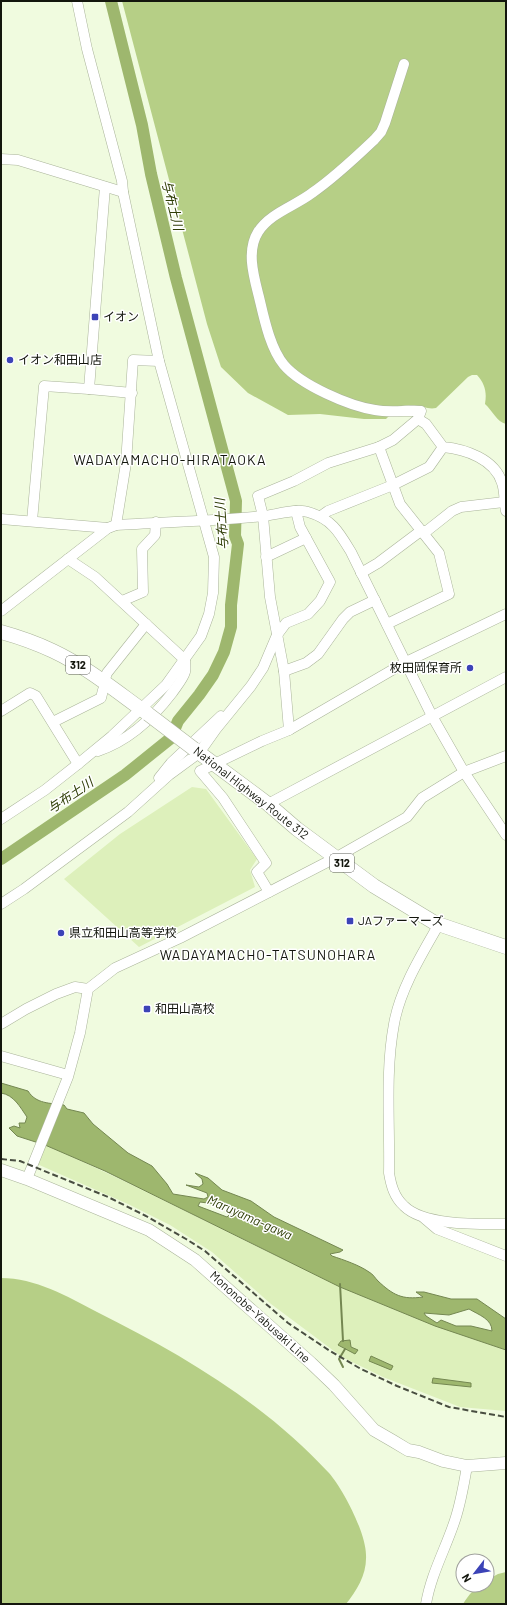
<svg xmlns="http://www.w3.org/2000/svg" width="507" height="1605" font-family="Barlow,'Noto Sans JP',sans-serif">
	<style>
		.green { fill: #ddf0bb }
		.forest { fill: #b6cf86 }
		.water { fill: #9eb76e; stroke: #748751; fill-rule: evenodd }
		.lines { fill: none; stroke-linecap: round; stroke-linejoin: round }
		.stream { stroke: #748751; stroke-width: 2 }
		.river { stroke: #9eb76e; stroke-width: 12 }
		.minor-casing { stroke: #aab49a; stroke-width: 11 }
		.major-casing { stroke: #aab49a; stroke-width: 13 }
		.highway-casing { stroke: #aab49a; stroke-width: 15 }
		.minor { stroke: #fff; stroke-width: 10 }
		.major { stroke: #fff; stroke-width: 12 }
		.highway { stroke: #fff; stroke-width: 14 }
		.rail { stroke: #494e41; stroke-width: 2; stroke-dasharray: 6 3; stroke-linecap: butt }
		.highway-bridge-casing { stroke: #aab49a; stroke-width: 15; stroke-linecap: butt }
		.highway-bridge { stroke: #fff; stroke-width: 14 }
		.poi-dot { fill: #3c43b7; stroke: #fff; stroke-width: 1.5 }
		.labels { text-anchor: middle; stroke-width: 3; stroke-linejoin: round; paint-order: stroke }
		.shield { fill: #fff; stroke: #5a5c56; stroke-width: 1 }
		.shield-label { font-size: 11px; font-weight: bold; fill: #13160d }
		.poi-label { font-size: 12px; fill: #13160d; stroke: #fff; text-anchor: start }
		.street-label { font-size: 12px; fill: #13160d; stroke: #fff }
		.water-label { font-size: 13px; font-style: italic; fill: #2f3e06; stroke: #fff }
		.quarter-label { font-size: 14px; letter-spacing: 1px; fill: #13160d; stroke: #fff }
	</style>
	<rect width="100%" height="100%" fill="#f0fbdf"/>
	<g class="green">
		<polygon points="192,787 206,789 257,859 250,870 255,887 139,947 64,879 120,834"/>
		<path d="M45,1145C145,1188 241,1241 340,1286C394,1311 450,1331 506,1350V1411L460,1407L383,1377L342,1357L271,1304L212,1252L170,1225L128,1204L37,1164Z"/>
	</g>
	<g class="forest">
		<path d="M122,1H506V424C497,422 492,410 485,404C487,392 485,384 477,375H472L468,377L436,408C431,409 428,408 423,407C402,403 401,404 386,419H364L320,414L288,415L248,393L221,367L207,324Z"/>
		<path d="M1,1278C35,1278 67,1296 97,1312C181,1354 265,1403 329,1473C343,1489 366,1533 366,1555C367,1574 357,1590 346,1604H1Z"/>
		<path d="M506,1572V1604H463C469,1595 475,1585 487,1585V1580L498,1574Z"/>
	</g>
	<g class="water">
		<path d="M1,1083L28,1091C36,1104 50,1103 64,1105L67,1109L84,1113L93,1124L128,1153L152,1166L167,1184L173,1194L204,1199L208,1197L207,1193L186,1185L199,1187L203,1184L202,1179L195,1173L208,1178L222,1190L251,1201L274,1217L343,1250L340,1252L330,1254L332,1256C344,1260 359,1265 369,1272C373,1274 375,1278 378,1281C393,1295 402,1300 423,1297L416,1292H424L451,1299H477L506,1319V1350L435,1326L340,1287L105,1171L45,1145L17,1136L9,1128L14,1126L20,1128L19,1123H25L27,1117C20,1107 14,1095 1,1093ZM200,1202C213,1204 232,1204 241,1215H236L231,1213L227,1217L198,1206ZM469,1309C479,1315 492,1319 492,1331L471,1326H456L441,1320L437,1323L426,1316L424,1313L449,1315Z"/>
		<polygon points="350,1340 351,1347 358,1350 355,1354 338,1345 341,1341"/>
		<polygon points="371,1356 393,1366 391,1370 369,1361"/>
		<polygon points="433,1378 471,1383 471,1387 432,1383"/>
	</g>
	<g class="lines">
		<g class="stream">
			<polyline points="340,1284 343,1341"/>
			<polyline points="343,1367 339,1359 345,1349"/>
		</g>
		<polyline class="river" points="1,859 125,775 171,738 178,721 199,695 213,675 224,652 231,627 231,605 238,544 235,536 236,501 176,278 151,174 142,125 111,1"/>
		<defs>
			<g id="minor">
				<polyline points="1,159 18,160 123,192"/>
				<polyline points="89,389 105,187"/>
				<path d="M418,419L426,424L443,447C465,449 495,459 502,483C505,491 504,502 506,511"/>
				<polyline points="379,447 400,504 439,553 449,594 387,624"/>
				<polyline points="321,516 328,511 393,485 429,467 443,447"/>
				<polyline points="1,519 108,528"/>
				<polyline points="32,521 44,386 89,389 132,393"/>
				<polyline points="116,525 126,463 133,360 159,361"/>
				<polyline points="266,557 306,538"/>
				<path d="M68,559L95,577L185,660C185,663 186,668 185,672C183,679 176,687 172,693C153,718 128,741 98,751"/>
				<polyline points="361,573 378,563 418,533 428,530 452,511 461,507 504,502"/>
				<polyline points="122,601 143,592 142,549 155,535 156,522"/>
				<path d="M1,611L108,528L116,525C165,522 214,521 263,516C275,515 297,508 308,512C332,519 339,532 351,552L432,716L464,772L506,835"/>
				<polyline points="284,671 306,663 318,654 343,619 350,612 375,600"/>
				<polyline points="106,676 107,673 146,624"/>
				<polyline points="1,711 30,693 36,696 78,764"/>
				<polyline points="53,722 101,698 103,690"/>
				<path d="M289,730L284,671L270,597L263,516L258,496L294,481L328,463L379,447L393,440L418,419L421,411C406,410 390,413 375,410C349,406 301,385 284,365C270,348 264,318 259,297C254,277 246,251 258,232C270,213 295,206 312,193C334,178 355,158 374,140L381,132L385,123L404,64"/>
				<polyline points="159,778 171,763 221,716"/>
				<polyline points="268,804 506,677"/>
				<polyline points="1,819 45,790 78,764 112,736 166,685 201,636 209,614 213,593 214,557 159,361 123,192 122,181 87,49 77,1"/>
				<polyline points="269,892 257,872 266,863 223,798 200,771 262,741 289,730 406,662 506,614"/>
				<polyline points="1,904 24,889 128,812 169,775 199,753 216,729 251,686 263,668 277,635 286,623 308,614 320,601 330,582 300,527 296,511"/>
				<path d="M439,924C422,954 400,989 394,1024C385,1072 390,1124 389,1173C391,1185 394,1197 404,1206C424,1226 479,1224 506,1224"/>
				<polyline points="1,1024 26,1009 56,994 75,987 88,989"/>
				<polyline points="1,1056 68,1075"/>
				<polyline points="27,1179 68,1077 80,1033 88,989 115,968 180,938 335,858 407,817 422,798 464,772 506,756"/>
				<polyline points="424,1218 437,1229 506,1256"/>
				<path d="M426,1604C431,1574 446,1548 455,1520C461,1502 464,1484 467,1466"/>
			</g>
			<polyline id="major" points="1,1170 27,1179 149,1230 195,1260 311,1363 334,1385 374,1430 393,1441 408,1450 419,1452 443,1461 467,1466 506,1463"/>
			<g id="highway">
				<path d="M1,632C19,637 36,643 53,651C87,667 117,692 148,714"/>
				<polyline points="194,749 268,804 297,829 374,886 435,923 506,947"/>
			</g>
		</defs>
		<use href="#minor" class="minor-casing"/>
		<use href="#major" class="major-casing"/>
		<use href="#highway" class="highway-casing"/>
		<use href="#minor" class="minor"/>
		<use href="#major" class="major"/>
		<use href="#highway" class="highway"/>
		<polyline class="rail" points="1,1159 20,1161 108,1197 146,1216 186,1239 205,1251 288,1323 330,1351 361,1369 397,1386 449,1407 506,1417"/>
		<defs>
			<polyline id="highway-bridge" points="148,714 194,749"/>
		</defs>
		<use href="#highway-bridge" class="highway-bridge-casing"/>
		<use href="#highway-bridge" class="highway-bridge"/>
	</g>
	<g class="poi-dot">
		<rect x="91" y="313" width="8" height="8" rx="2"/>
		<circle cx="10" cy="360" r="4"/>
		<circle cx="470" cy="668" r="4"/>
		<rect x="346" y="917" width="8" height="8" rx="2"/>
		<circle cx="61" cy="933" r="4"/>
		<rect x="143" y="1005" width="8" height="8" rx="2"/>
	</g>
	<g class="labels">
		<g class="shield">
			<rect x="66" y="656" width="24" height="18" rx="3"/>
			<rect x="330" y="854" width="24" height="18" rx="3"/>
		</g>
		<g class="shield-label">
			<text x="78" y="669">312</text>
			<text x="342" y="867">312</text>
		</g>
		<g class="poi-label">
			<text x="103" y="321">イオン</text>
			<text x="18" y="364">イオン和田山店</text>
			<text x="462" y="672" text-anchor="end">枚田岡保育所</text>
			<text x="358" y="925">JAファーマーズ</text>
			<text x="69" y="937">県立和田山高等学校</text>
			<text x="155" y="1013">和田山高校</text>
		</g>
		<g class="street-label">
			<text transform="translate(251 793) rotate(38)" y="4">National Highway Route 312</text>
			<text transform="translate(260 1317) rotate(42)" y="4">Mononobe-Yabusaki Line</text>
		</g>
		<g class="water-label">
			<text transform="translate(173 205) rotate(76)" y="5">与布土川</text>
			<text transform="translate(221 524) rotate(-94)" y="5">与布土川</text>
			<text transform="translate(70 795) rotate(-34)" y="5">与布土川</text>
			<text transform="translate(250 1217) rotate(24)" y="5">Maruyama-gawa</text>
		</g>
		<g class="quarter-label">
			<text x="170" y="465">WADAYAMACHO-HIRATAOKA</text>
			<text x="268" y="960">WADAYAMACHO-TATSUNOHARA</text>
		</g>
	</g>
	<rect width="507" height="1605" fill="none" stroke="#13160d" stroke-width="4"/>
	<g transform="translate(475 1573) rotate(239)"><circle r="19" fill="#ffffff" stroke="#a1a29e"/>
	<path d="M0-3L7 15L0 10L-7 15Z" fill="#3c43b7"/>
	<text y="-6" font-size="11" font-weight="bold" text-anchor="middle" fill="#13160d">N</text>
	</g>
</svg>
